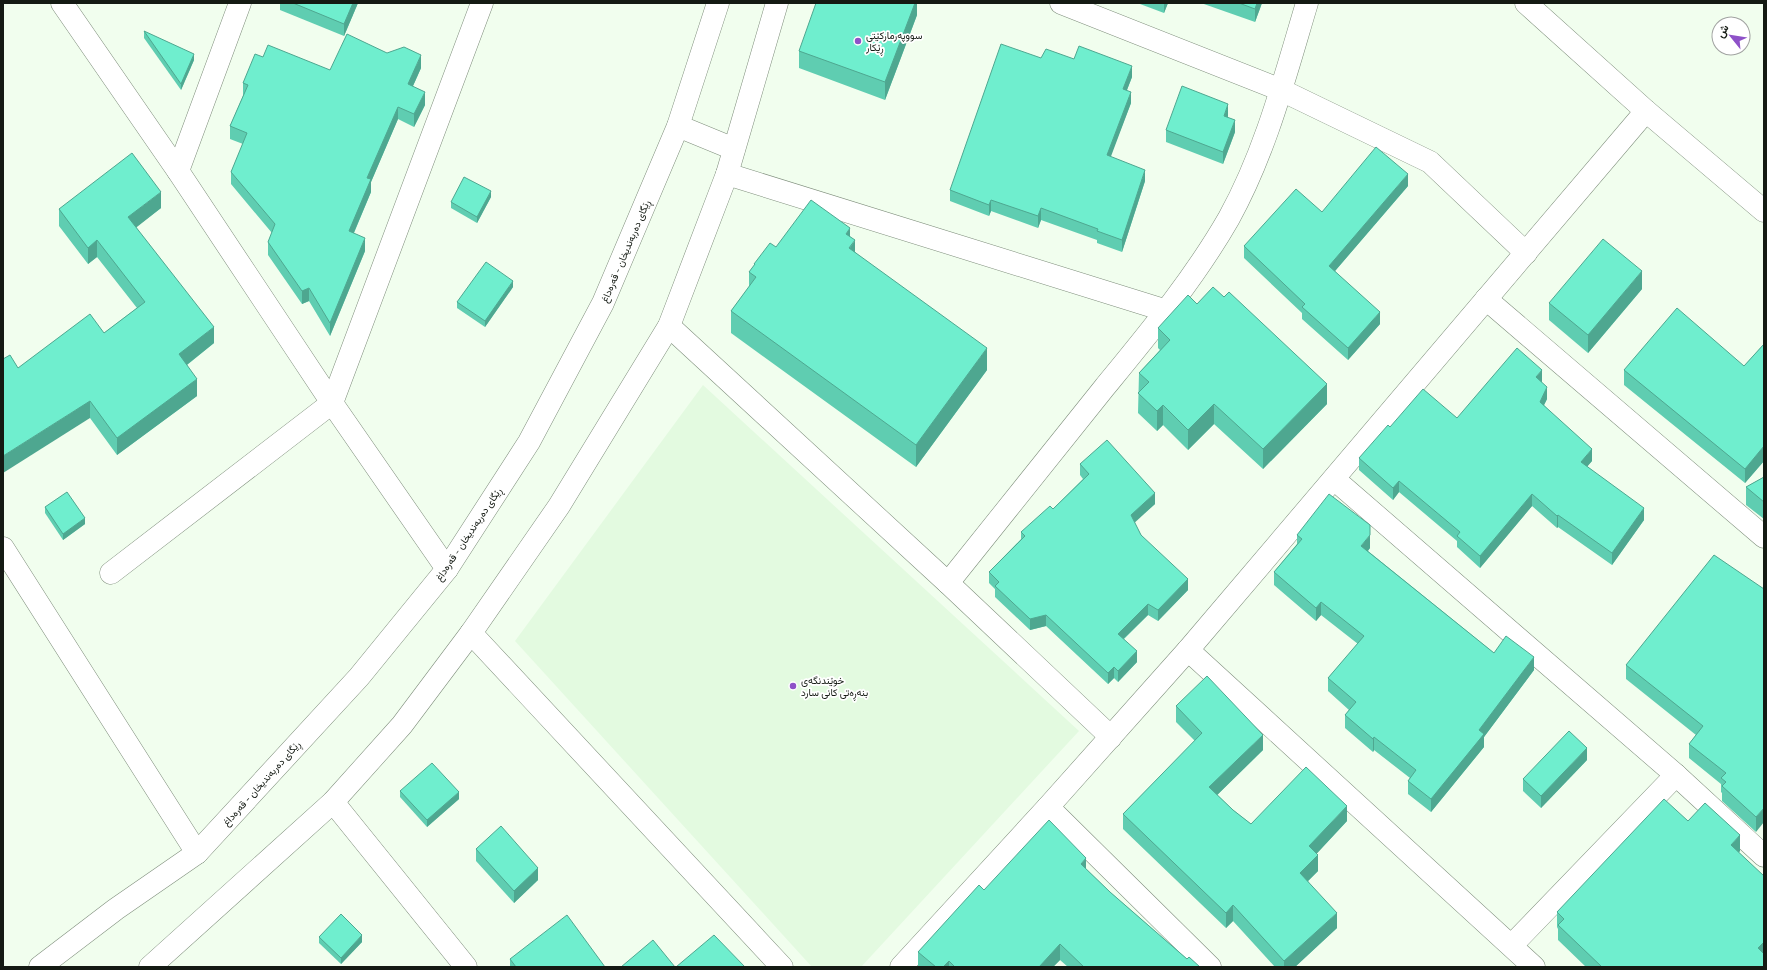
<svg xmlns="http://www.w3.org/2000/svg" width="1767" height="970" font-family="'Titillium Web',Vazirmatn,sans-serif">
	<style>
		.built { fill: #e3fae0 }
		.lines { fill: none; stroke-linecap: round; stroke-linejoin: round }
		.minor-casing { stroke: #7f8e7c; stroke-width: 23 }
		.major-casing { stroke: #7f8e7c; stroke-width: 23 }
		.minor { stroke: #fff; stroke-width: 22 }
		.major { stroke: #fff; stroke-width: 22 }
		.wall { fill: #5fcdb1 }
		.shaded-wall { fill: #4ea790 }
		.building { fill: #6feece; stroke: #4ea790 }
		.poi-dot { fill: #8e51c8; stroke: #fff; stroke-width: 1.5 }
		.labels { text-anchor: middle; stroke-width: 3.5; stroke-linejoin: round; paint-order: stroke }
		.poi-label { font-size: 10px; fill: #141a13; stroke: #fff; text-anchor: start }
		.street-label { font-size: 10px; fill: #141a13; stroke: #fff }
	</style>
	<rect width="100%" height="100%" fill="#f1feee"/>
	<polygon class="built" points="703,385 1079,731 861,967 812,967 515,641"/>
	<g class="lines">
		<defs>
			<g id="minor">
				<polyline points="62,3 178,171 332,403 447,569"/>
				<polyline points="1061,3 1281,90 1430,162 1526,253"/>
				<polyline points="1526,3 1646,111 1764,211"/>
				<polyline points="178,171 240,3"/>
				<polyline points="727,174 1167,311"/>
				<polyline points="1486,299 1764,537"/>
				<polyline points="669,326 948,583 1111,737"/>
				<polyline points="1334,479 1676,775 1764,856"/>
				<polyline points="3,548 197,853"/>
				<polyline points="111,573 332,403 482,3"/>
				<path d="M948,583C1000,518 1052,453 1104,388C1149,333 1194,279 1229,218C1266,151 1285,76 1307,3"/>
				<polyline points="471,633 782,967"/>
				<polyline points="1188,650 1534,967"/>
				<polyline points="333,802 466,967"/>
				<polyline points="1048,807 1210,967"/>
				<polyline points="1512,945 1676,775"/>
				<polyline points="901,967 1048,807 1188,650 1646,111"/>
			</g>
			<g id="major">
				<polyline points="678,126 734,149"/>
				<polyline points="40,967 116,909 197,853 359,677 447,569 529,442 603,303 678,126 718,3"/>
				<polyline points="150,967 333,802 402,725 471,633 559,506 669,326 727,174 777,3"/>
			</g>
		</defs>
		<use href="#minor" class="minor-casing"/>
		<use href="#major" class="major-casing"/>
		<use href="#minor" class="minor"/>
		<use href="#major" class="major"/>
	</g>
	<g class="wall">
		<polygon points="280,3 358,3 344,36 280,10"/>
		<polygon points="917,3 917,15 885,100 799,68 799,51"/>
		<polygon points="1140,3 1168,3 1164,13 1140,4"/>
		<polygon points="1201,3 1262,3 1255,22"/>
		<polygon points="144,31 194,60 181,90 144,38"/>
		<polygon points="387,53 421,68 413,86 425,105 414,127 398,119 371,182 371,192 354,233 365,251 330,336 309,301 302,304 268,255 268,242 272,233 231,184 231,172 243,144 230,139 230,126 243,96 243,83 263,57 330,70"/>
		<polygon points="1041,58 1074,59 1132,77 1127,90 1131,103 1110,157 1145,181 1122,252 1097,243 1097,240 1041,220 1038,228 991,211 989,216 950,201 950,190"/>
		<polygon points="1228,116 1228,118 1235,132 1223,164 1166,142 1166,130"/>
		<polygon points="1408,186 1335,271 1380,324 1348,360 1302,319 1302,313 1244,258 1244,246 1322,212"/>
		<polygon points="491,197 477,223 451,208 451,202"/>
		<polygon points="161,208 136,227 214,343 187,365 197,396 117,455 90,418 18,368 104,333 137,308 97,257 88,264 59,226 59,209"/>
		<polygon points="850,236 855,252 987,370 916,467 731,333 731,311 749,287 749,272 754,266 754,264 776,247"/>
		<polygon points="513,287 485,327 457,308 457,302"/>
		<polygon points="1642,289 1588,353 1549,320 1549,303"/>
		<polygon points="1197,304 1327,404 1263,469 1214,424 1188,450 1163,425 1157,431 1138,413 1139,373 1160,350 1158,348 1158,328"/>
		<polygon points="1764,344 1764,461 1745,483 1624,385 1624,370 1744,366"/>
		<polygon points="1542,383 1547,399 1544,405 1592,461 1587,466 1644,520 1612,565 1558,527 1557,528 1532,506 1480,568 1457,547 1457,541 1399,492 1393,500 1359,470 1359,458 1390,427 1457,418 1542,382"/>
		<polygon points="1080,464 1155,504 1134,522 1141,535 1188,590 1158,621 1148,615 1124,639 1137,662 1118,682 1114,678 1108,684 1046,626 1030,630 995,597 995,589 989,583 989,572 1021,539 1021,532 1053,509 1083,479 1080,475"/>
		<polygon points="1764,477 1764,519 1746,505 1746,487"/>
		<polygon points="45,507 85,524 63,540 45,513"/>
		<polygon points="1297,535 1370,548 1368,551 1494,653 1534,670 1484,737 1484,747 1431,812 1408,794 1408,781 1410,778 1374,750 1373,752 1345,728 1345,715 1349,710 1328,691 1328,678 1358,644 1321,615 1316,621 1274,585 1274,572 1297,544"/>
		<polygon points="1764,589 1756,832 1722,801 1722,793 1721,792 1721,784 1689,758 1689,744 1696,735 1626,679 1626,665"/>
		<polygon points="1176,706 1263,750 1217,795 1233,810 1251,824 1347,821 1316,854 1318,871 1308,881 1337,928 1295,967 1275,967 1233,921 1226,928 1123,829 1123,814 1195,741 1176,722"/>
		<polygon points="1587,760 1541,808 1523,791 1523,779"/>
		<polygon points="400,791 459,799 427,827 400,797"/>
		<polygon points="1688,821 1740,851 1739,852 1764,967 1586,967 1558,940 1558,929 1557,927 1557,912"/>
		<polygon points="476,849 538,880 514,903 476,861"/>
		<polygon points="1086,869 1110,892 1187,959 1200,967 1068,967 1060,960 1053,967 918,967 918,952 984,890"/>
		<polygon points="319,937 362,942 341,964 319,943"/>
		<polygon points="510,959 605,967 510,967"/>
	</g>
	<g class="shaded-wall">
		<polygon points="353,3 358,3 344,36 344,24"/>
		<polygon points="915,3 917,3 917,15 885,100 885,82"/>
		<polygon points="1164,3 1168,3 1164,13"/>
		<polygon points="1257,3 1262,3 1255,22 1255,9"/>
		<polygon points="194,54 194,60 181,90 181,84"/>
		<polygon points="421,55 421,68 408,97 408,84"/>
		<polygon points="1132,66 1132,77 1123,100 1123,89"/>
		<polygon points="425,92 425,105 414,127 414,114"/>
		<polygon points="1131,92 1131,103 1107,167 1107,155"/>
		<polygon points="1228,104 1228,116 1224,128 1224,116"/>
		<polygon points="398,107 398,119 371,182 371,192 349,244 349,231 367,178"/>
		<polygon points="1235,120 1235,132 1223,164 1223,152"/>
		<polygon points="1145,170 1145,181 1122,252 1122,240"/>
		<polygon points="1408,174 1408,186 1329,278 1329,266"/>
		<polygon points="491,191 491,197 477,223 477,217"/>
		<polygon points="161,192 161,208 128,234 128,217"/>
		<polygon points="991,200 991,211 989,216 989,205"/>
		<polygon points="1041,208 1041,220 1038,228 1038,216"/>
		<polygon points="850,228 850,248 855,240 855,262 849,270 846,234"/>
		<polygon points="365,238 365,251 330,336 330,323"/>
		<polygon points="97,240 97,257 88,264 88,248"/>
		<polygon points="1642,271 1642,289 1588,353 1588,335"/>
		<polygon points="513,281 513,287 485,327 485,321"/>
		<polygon points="309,288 309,301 302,304 302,291"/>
		<polygon points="1380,312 1380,324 1348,360 1348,348"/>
		<polygon points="214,327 214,343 179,371 179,354"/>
		<polygon points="987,348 987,370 916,467 916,445"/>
		<polygon points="1542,370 1542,382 1536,389 1536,377"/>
		<polygon points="197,379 197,396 117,455 117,438"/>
		<polygon points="1327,384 1327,404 1263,469 1263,449"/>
		<polygon points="1547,387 1547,399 1540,413 1540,402"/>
		<polygon points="90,401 90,418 3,473 3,456"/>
		<polygon points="1214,404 1214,424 1188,450 1188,430"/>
		<polygon points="1163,405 1163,425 1157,431 1157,411"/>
		<polygon points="1764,446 1764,461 1745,483 1745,469"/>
		<polygon points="1592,449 1592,461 1581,474 1581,462"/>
		<polygon points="1399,481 1399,492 1393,500 1393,488"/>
		<polygon points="1155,493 1155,504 1131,526 1131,515"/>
		<polygon points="1532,494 1532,506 1480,568 1480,556"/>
		<polygon points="1644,508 1644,520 1612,565 1612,553"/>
		<polygon points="1558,515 1558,527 1557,528 1557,516"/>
		<polygon points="85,518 85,524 63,540 63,534"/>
		<polygon points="1370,535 1370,548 1361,559 1361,546"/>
		<polygon points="1188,579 1188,590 1158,621 1158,610"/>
		<polygon points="1321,602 1321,615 1316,621 1316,608"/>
		<polygon points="1148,604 1148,615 1118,644 1118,634"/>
		<polygon points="1046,615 1046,626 1030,630 1030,619"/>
		<polygon points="1137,651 1137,662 1118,682 1118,671"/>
		<polygon points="1534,657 1534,670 1484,737 1484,747 1431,812 1431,799 1479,730"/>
		<polygon points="1114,667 1114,678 1108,684 1108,673"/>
		<polygon points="1263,735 1263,750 1209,803 1209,787"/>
		<polygon points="1374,737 1374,750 1373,752 1373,739"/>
		<polygon points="1587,748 1587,760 1541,808 1541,796"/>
		<polygon points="459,792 459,799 427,827 427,820"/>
		<polygon points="1347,806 1347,821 1309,862 1309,846"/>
		<polygon points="1764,808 1764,822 1756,832 1756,817"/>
		<polygon points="1740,835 1740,851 1731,860 1731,845"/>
		<polygon points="1318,855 1318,871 1300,889 1300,873"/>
		<polygon points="1086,858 1086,873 1081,864"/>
		<polygon points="538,868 538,880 514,903 514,891"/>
		<polygon points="1233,905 1233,921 1226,928 1226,913"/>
		<polygon points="1337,913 1337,928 1295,967 1284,967 1284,961"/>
		<polygon points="362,935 362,942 341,964 341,958"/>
		<polygon points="1764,942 1764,957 1758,948"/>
		<polygon points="1060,944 1060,960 1053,967 1039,967"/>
		<polygon points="949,961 949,967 943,967"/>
	</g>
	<g class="building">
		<polygon points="293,3 353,3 344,24"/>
		<polygon points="816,3 915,3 885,82 799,51"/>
		<polygon points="1239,3 1257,3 1255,9"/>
		<polygon points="144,31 194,54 181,84"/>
		<polygon points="347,34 387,53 404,47 421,55 408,84 425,92 414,114 398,107 367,178 371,179 349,231 365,238 330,323 309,288 302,291 268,242 275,224 231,172 247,133 230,126 248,85 243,83 255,54 263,57 268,45 330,70"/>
		<polygon points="1001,44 1041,58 1046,49 1074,59 1079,46 1132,66 1123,89 1131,92 1107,155 1145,170 1122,240 1097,231 1098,229 1041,208 1038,216 991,200 989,205 950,190"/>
		<polygon points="1182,86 1228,104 1224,116 1235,120 1223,152 1166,130"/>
		<polygon points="1376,147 1408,174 1329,266 1380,312 1348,348 1302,307 1305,304 1244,246 1296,189 1322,212"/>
		<polygon points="132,153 161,192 128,217 214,327 179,354 197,379 117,438 90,401 3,456 3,359 10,355 18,368 90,314 104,333 145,302 97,240 88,248 59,209"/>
		<polygon points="464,177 491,191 477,217 451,202"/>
		<polygon points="811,200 850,228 846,234 855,240 849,248 987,348 916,445 731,311 756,277 749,272 755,264 754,264 770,243 776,247"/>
		<polygon points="1603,239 1642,271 1588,335 1549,303"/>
		<polygon points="486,262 513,281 485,321 457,302"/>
		<polygon points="1213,287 1224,297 1229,292 1327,384 1263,449 1214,404 1188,430 1163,405 1157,411 1138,393 1149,382 1139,373 1170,340 1158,328 1188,295 1197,304"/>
		<polygon points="1677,308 1744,366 1764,344 1764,446 1745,469 1624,370"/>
		<polygon points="1517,348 1542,370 1536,377 1547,387 1540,402 1592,449 1581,462 1644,508 1612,553 1558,515 1557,516 1532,494 1480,556 1457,536 1460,532 1399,481 1393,488 1359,458 1388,425 1390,427 1423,389 1457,418"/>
		<polygon points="1107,440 1155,493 1131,515 1141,535 1188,579 1158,610 1148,604 1118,634 1137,651 1118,671 1114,667 1108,673 1046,615 1030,619 995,586 999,582 989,572 1025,536 1021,532 1050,506 1053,509 1089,474 1080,464"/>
		<polygon points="1764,477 1764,502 1746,487"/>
		<polygon points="67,492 85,518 63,534 45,507"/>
		<polygon points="1329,494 1370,525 1370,535 1361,546 1494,653 1506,636 1534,657 1479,730 1484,734 1431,799 1408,781 1416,770 1374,737 1373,739 1345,715 1356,702 1328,678 1364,636 1321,602 1316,608 1274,572 1302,539 1297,535"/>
		<polygon points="1714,555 1764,589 1764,808 1756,817 1722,786 1726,782 1721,778 1726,773 1689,744 1703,726 1626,665"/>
		<polygon points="1207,676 1263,735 1209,787 1233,810 1251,824 1306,767 1347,806 1309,846 1318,855 1300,873 1337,913 1284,961 1233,905 1226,913 1123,814 1202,733 1176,706"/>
		<polygon points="1569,731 1587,748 1541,796 1523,779"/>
		<polygon points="432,763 459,792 427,820 400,791"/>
		<polygon points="1664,799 1688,821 1705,803 1740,835 1731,845 1764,876 1764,942 1758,948 1764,954 1764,967 1602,967 1558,925 1564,919 1557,912"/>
		<polygon points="1049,820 1086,858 1081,864 1110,892 1187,959 1189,957 1200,967 1084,967 1060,944 1039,967 955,967 949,961 943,967 936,967 918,952 979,885 984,890"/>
		<polygon points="501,826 538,868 514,891 476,849"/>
		<polygon points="341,914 362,935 341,958 319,937"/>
		<polygon points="567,915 605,967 516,967 510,959"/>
		<polygon points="714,935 745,967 676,967"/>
		<polygon points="653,940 675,967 621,967"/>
	</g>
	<g class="poi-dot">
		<circle cx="858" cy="41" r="4"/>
		<circle cx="793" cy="686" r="4"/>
	</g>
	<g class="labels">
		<g class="poi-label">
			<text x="866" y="39">سووپەرمارکێتی<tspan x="866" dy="12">ڕێکار</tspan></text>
			<text x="801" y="684">خوێندنگەی<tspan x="801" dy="12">بنەڕەتی کانی سارد</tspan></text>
		</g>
		<g class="street-label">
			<text transform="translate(625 251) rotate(-67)" y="4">ڕێگای دەربەندیخان - قەرەداغ</text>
			<text transform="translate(468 534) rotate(-56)" y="4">ڕێگای دەربەندیخان - قەرەداغ</text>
			<text transform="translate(261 783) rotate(-48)" y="4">ڕێگای دەربەندیخان - قەرەداغ</text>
		</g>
	</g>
	<rect width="1767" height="970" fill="none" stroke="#141a13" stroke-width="8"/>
	<g transform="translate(1731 36) rotate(300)"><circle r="19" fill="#ffffff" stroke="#a1a3a1"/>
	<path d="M0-3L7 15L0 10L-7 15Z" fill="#8e51c8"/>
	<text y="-6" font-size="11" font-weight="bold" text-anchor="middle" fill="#141a13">ش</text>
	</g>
</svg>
